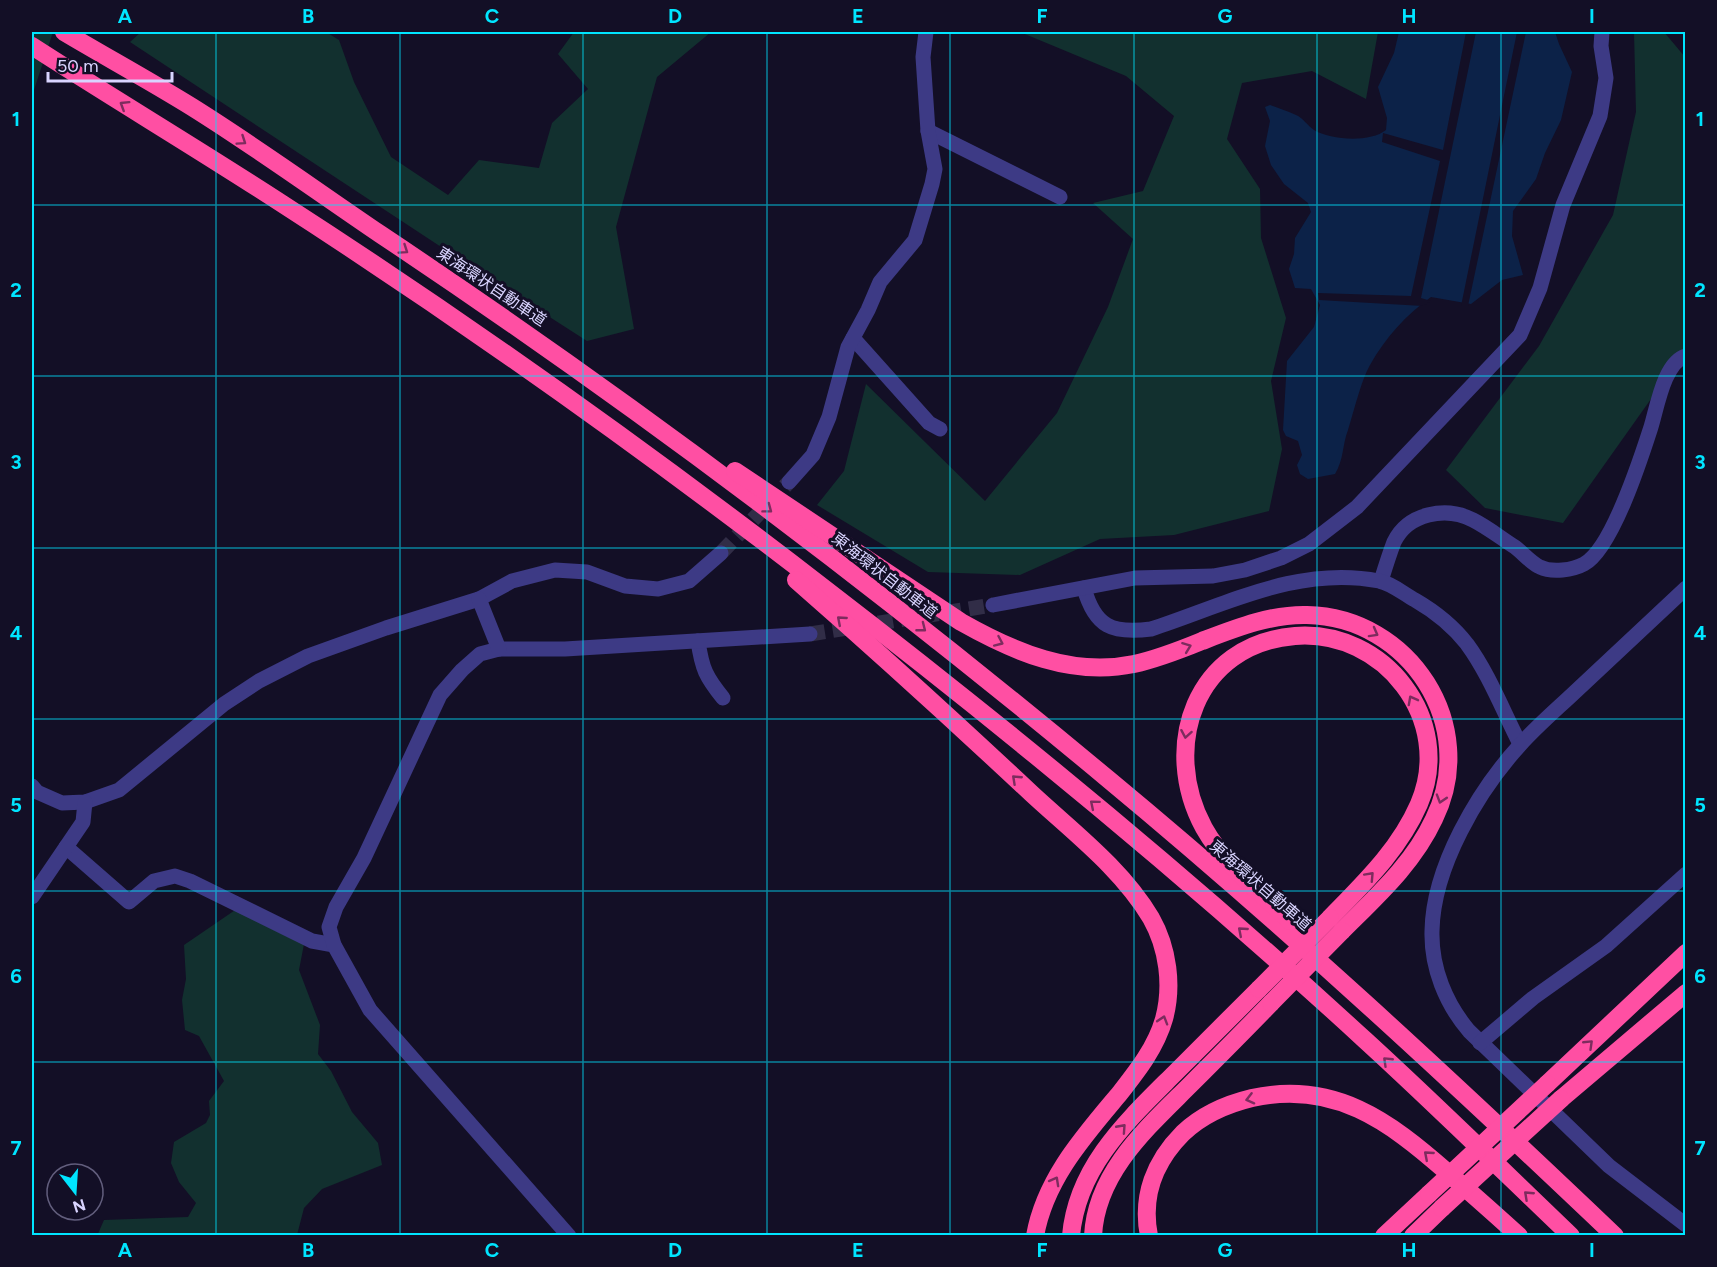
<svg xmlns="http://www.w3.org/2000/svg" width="1717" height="1267" font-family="Figtree,'Noto Sans JP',sans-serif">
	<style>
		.green { fill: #12302f }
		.water { fill: #0c2248 }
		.pier { fill: #130f26 }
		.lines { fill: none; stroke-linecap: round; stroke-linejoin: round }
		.minor-tunnel { stroke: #312d47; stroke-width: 15; stroke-dasharray: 15 8; stroke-linecap: butt }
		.minor { stroke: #3d3a85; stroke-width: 15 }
		.tertiary { stroke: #3d3a85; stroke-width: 15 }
		.motorway { stroke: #ff4fa3; stroke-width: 18 }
		.motorway-bridge { stroke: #ff4fa3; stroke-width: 18 }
		.oneway { stroke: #7d2c5e }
		.grid { fill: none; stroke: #00e5ff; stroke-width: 1.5; stroke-opacity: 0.55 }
		.labels { text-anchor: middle; stroke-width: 6; stroke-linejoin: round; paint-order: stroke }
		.street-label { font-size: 16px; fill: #d9d4ff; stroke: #130f26 }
		.neatline { fill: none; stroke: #00e5ff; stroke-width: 2 }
		.grid-label { font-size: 20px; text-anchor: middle; font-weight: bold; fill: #00e5ff }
	</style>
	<rect width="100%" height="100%" fill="#130f26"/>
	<g class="green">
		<polygon points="32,32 53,32 32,96"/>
		<polygon points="141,32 326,32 339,40 354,82 391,157 448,195 479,160 539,168 552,123 588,89 558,54 574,32 711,32 657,77 616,227 634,329 587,341 470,266 130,42"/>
		<polygon points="1020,32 1378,32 1366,99 1312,71 1242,83 1227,139 1260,189 1261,238 1286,318 1271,381 1282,449 1269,511 1174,535 1100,539 1020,575 928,572 817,505 844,471 866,384 985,501 1057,413 1108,307 1133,239 1093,203 1143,191 1174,116 1126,76"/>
		<polygon points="1634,32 1664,32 1685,57 1685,351 1563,523 1485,508 1446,470 1539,346 1613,215 1636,112"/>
		<polygon points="244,904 304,944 299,970 320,1025 318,1054 331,1071 352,1112 378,1143 382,1165 322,1189 304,1208 297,1235 97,1236 104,1220 188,1217 196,1203 179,1182 171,1163 174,1142 206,1123 210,1115 209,1101 224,1081 199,1036 185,1030 182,1000 186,979 184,945"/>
	</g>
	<path class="water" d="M1399,32H1555L1559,44L1572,72L1561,120L1545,153L1536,179L1513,211L1512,236L1523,275L1502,280L1471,304L1431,297C1407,314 1385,338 1370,365C1361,381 1354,411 1348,430C1342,446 1344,459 1335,474L1308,479L1300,474L1297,465L1302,455L1298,441L1286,436L1283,430L1287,361L1314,327L1320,305L1311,289L1295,288L1289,269L1294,254L1295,238L1311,212L1308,203L1284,184L1271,165L1265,146L1270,121L1265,107L1270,105C1278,108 1288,111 1296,115C1303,118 1308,126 1314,130C1330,140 1370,143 1386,130L1387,118L1378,87L1394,53Z"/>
	<g class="pier">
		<polygon points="1466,32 1476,32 1421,298 1431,301 1423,306 1319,300 1318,293 1411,296 1440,161 1382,142 1383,133 1443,150"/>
		<polygon points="1517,32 1526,32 1468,306 1461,306"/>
	</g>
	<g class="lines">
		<g class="minor-tunnel">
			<polyline points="721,553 789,482"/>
			<polyline points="810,634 993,605"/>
		</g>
		<g class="minor">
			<polyline points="928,131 1060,197"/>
			<polyline points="853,338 929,423 940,429"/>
			<polyline points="789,482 813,455 829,417 848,347 868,310 880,282 915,240 932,184 935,169 928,131 923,57 926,32"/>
			<path d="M1381,581C1385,568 1389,555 1394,542C1408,513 1446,506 1473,520C1487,527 1501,538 1515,547C1523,553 1531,563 1540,567C1552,573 1573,570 1584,564C1612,549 1641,458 1651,427C1657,408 1664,362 1686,356"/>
			<path d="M1084,588C1095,627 1112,634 1151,629C1225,605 1299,565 1379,581C1391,583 1404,594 1415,600C1434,611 1453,626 1467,644C1489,674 1503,711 1520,744"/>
			<path d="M1686,588C1649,623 1612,657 1576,691C1557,709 1537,726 1520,745C1478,791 1433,867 1432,931C1431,968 1446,1004 1469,1031L1609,1166L1686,1225"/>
			<polyline points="993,605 1135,578 1213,576 1245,570 1281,558 1309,544 1357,507 1520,335 1540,288 1563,205 1600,116 1606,78 1601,46 1602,32"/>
			<path d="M698,641C702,669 706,677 723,698"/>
			<polyline points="32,786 37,792 62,803 85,802 119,790 224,704 259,681 308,656 386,628 479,599 512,581 555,570 587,572 625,586 658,589 689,581 721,553"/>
			<polyline points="66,847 129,902 154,881 175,876 190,881 312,941 334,945"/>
			<polyline points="32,897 83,822 85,802"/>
			<polyline points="1480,1043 1533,998 1606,946 1686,874"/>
			<polyline points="569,1236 370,1010 334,945 329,927 336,907 364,858 440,695 462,670 480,654 499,649 565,649 810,634"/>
		</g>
		<polyline class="tertiary" points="479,599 499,649"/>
		<g class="motorway">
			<path d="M64,32C106,57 150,81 192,107C256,147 318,192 380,234C632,402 875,585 1108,779C1283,924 1450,1079 1615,1236"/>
			<path d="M32,46C114,99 198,149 281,203C467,323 648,452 824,588C1010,731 1192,881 1365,1040C1435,1104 1502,1170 1571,1236"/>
			<path d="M735,471L961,622C1014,652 1072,677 1134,664C1157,659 1180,650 1202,641C1236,628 1271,614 1307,615C1410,617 1480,726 1434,819C1413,864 1377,896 1342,931"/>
			<path d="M796,580C876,650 954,721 1032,794C1073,832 1122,869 1151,918C1168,948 1173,986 1164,1019C1156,1047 1138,1070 1120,1093C1084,1136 1045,1179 1035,1236"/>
			<path d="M1290,921C1261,893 1224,864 1204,828C1160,747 1195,644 1295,636C1384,629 1455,720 1419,804C1399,850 1364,883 1330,918"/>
			<polyline points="1547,1084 1686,953"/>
			<polyline points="1561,1099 1686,993"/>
			<path d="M1071,1236C1077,1166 1128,1120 1175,1073C1203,1045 1231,1017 1259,989"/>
			<path d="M1093,1236C1096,1172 1148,1127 1190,1085C1217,1058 1244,1031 1271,1003"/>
			<path d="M1149,1236C1141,1196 1155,1161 1183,1133C1202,1115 1227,1104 1252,1098C1334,1080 1389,1121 1447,1172C1471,1193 1495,1214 1519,1236"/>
			<polyline points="1384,1236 1429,1194"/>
			<polyline points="1413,1236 1442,1208"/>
		</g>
		<g class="motorway-bridge">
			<polyline points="1259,989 1330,918"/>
			<polyline points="1271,1003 1342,931"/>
			<polyline points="1429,1194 1547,1084"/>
			<polyline points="1442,1208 1561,1099"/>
		</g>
	</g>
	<defs><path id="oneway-chevron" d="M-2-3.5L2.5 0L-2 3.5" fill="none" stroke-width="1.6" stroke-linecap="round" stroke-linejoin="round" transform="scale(1.5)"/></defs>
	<g class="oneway">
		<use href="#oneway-chevron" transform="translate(124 105) rotate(-148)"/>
		<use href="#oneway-chevron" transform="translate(242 141) rotate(34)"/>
		<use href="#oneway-chevron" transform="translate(404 250) rotate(34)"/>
		<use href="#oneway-chevron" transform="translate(768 509) rotate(37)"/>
		<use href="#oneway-chevron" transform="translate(841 620) rotate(-139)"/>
		<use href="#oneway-chevron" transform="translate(922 628) rotate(38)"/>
		<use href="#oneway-chevron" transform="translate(1374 633) rotate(29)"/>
		<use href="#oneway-chevron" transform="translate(999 642) rotate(24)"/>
		<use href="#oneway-chevron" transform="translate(1187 647) rotate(-21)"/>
		<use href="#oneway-chevron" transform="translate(1412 700) rotate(-118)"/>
		<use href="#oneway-chevron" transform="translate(1186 734) rotate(100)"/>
		<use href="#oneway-chevron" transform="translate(1016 779) rotate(-137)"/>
		<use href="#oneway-chevron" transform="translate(1441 799) rotate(107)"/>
		<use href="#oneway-chevron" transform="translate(1094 804) rotate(-140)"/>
		<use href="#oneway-chevron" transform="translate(1370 876) rotate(-47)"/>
		<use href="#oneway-chevron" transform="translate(1242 931) rotate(-139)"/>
		<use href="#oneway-chevron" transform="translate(1163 1020) rotate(-73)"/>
		<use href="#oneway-chevron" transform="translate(1589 1044) rotate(-44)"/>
		<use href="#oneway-chevron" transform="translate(1387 1061) rotate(-136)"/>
		<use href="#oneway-chevron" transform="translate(1250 1099) rotate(166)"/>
		<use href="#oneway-chevron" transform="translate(1122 1128) rotate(-48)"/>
		<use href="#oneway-chevron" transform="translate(1428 1155) rotate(-139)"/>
		<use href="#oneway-chevron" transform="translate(1055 1181) rotate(-61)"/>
		<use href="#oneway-chevron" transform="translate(1528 1195) rotate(-137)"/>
	</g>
	<path class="grid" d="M216,32V1236M400,32V1236M583,32V1236M767,32V1236M950,32V1236M1134,32V1236M1317,32V1236M1501,32V1236M32,205H1686M32,376H1686M32,548H1686M32,719H1686M32,891H1686M32,1062H1686"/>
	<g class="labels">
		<g class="street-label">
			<text transform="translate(492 286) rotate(34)" y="6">東海環状自動車道</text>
			<text transform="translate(885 575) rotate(38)" y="6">東海環状自動車道</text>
			<text transform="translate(1261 885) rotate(41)" y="6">東海環状自動車道</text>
		</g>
	</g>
	<rect width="1717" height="1267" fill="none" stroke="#130f26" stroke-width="66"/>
	<g transform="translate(75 1192) rotate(163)"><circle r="28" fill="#130f26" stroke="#625e7d" stroke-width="1.5"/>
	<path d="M0-4.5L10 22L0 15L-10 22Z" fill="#00e5ff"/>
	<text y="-9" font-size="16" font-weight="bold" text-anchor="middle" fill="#d9d4ff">N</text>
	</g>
	<path d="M48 72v9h124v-9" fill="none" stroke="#d9d4ff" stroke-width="3"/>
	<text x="57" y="72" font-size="18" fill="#d9d4ff" stroke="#130f26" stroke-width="4.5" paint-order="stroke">50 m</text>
	<rect x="33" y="33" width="1651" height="1201" class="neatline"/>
	<g class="grid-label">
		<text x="125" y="23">A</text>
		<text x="308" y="23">B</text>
		<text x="492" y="23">C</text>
		<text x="675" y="23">D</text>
		<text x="858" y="23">E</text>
		<text x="1042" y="23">F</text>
		<text x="1225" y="23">G</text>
		<text x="1409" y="23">H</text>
		<text x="1592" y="23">I</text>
		<text x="16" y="126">1</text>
		<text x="1700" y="126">1</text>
		<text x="16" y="297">2</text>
		<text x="1700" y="297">2</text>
		<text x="16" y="469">3</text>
		<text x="1700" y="469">3</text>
		<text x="16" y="640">4</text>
		<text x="1700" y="640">4</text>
		<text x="16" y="812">5</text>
		<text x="1700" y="812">5</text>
		<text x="16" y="983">6</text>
		<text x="1700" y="983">6</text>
		<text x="16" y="1155">7</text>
		<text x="1700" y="1155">7</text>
		<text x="125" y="1257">A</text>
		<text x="308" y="1257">B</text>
		<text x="492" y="1257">C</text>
		<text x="675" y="1257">D</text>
		<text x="858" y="1257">E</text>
		<text x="1042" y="1257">F</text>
		<text x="1225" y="1257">G</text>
		<text x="1409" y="1257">H</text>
		<text x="1592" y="1257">I</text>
	</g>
</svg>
